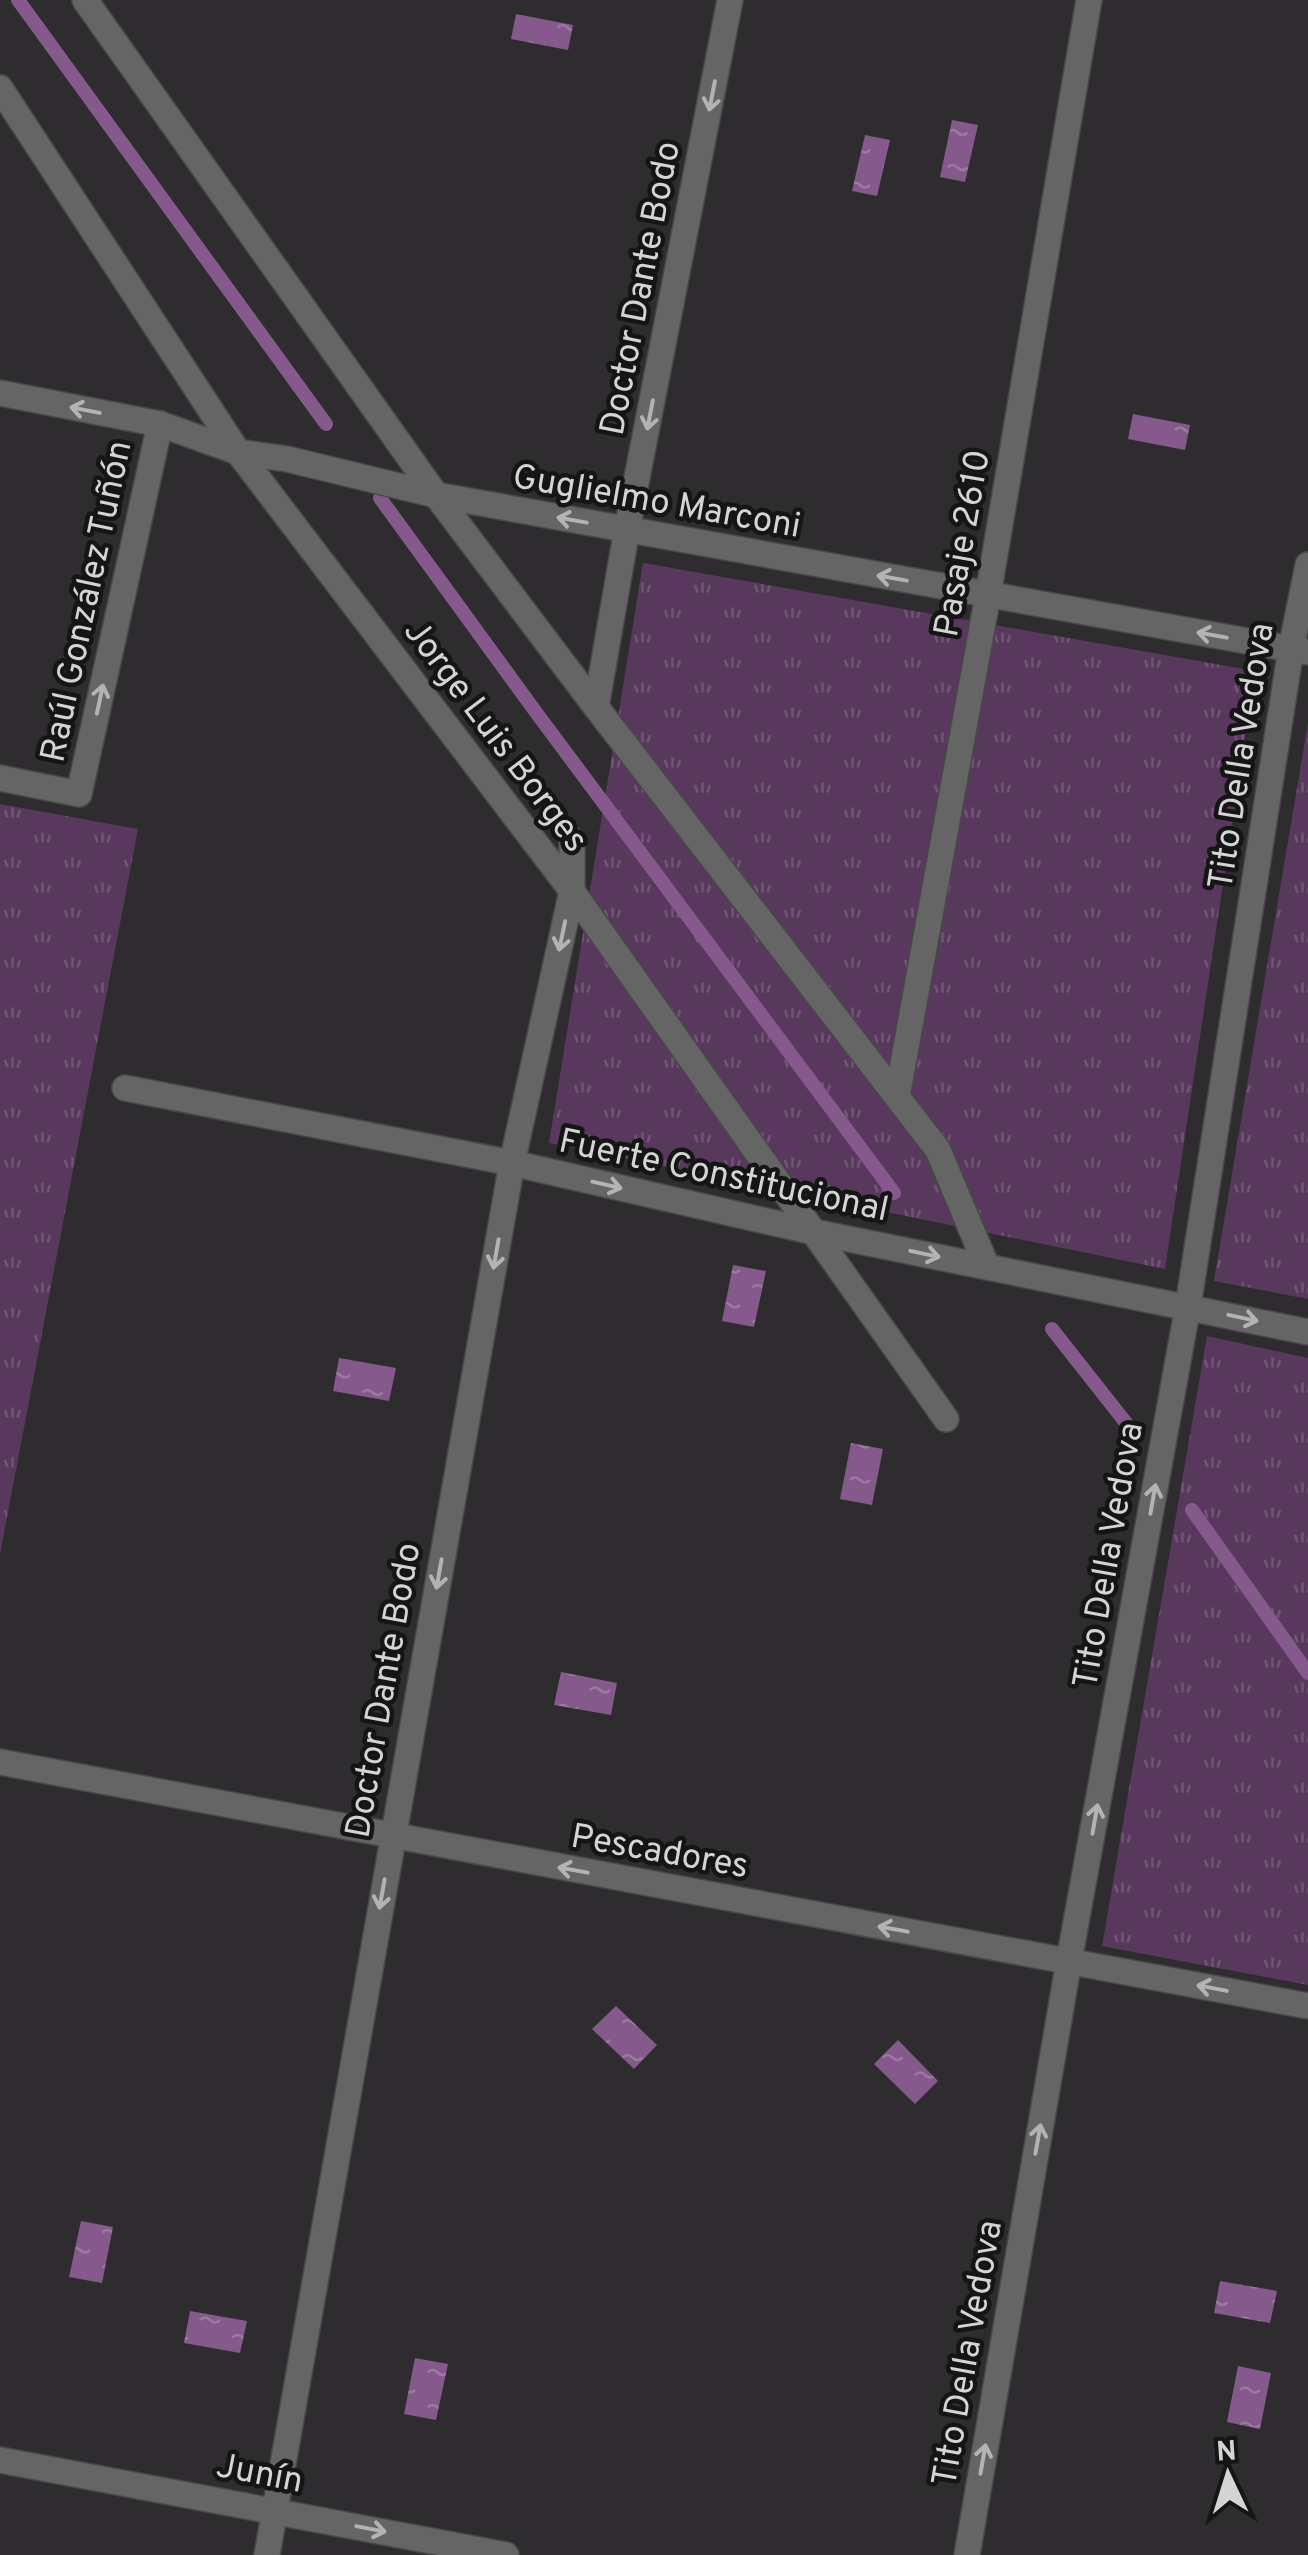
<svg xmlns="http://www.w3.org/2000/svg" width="1308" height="2555" font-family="Overpass,sans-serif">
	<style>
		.grass { fill: url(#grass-tufts) }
		.water { fill: url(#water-ripples) }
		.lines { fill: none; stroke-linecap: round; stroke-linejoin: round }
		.stream { stroke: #85598c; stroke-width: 14 }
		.lane-casing { stroke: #49474a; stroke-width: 28 }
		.street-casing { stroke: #49474a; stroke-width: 28 }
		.lane { stroke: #666566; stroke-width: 25 }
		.street { stroke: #666566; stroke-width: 25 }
		.oneway { stroke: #b3b2b4 }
		.labels { text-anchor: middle; stroke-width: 9; stroke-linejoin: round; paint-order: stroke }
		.street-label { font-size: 35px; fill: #d4d3d5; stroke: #161516 }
	</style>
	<defs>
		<pattern id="grass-tufts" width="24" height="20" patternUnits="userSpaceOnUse" patternTransform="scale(2.5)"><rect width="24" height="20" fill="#59385e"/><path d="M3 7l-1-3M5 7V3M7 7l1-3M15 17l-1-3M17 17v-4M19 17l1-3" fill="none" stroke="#705474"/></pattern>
		<pattern id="water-ripples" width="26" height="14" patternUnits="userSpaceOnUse" patternTransform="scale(2.5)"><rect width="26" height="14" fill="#85598c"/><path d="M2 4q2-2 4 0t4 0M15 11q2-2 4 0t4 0" fill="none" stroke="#9b78a0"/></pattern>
	</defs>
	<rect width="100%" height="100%" fill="#2e2c2f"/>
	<g class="grass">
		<polygon points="643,563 1255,671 1165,1269 549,1143"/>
		<polygon points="1308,723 1308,1299 1214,1281"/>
		<polygon points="0,804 138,829 0,1554"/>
		<polygon points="1207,1336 1308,1358 1308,1985 1102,1946"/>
	</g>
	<g class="water">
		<polygon points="516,14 573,25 568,50 511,39"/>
		<polygon points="952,120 978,125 965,182 940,177"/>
		<polygon points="865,135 890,140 877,196 852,191"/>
		<polygon points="1133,414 1190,425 1185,450 1128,439"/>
		<polygon points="733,1265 766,1271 754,1327 722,1321"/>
		<polygon points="339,1358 396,1368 389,1401 333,1391"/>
		<polygon points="851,1443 883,1449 872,1505 840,1499"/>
		<polygon points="561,1672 617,1683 611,1715 554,1705"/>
		<polygon points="616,2006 657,2045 634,2069 592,2029"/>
		<polygon points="898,2040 938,2081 915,2104 874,2064"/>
		<polygon points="81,2221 113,2227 102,2283 69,2277"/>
		<polygon points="1220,2281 1277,2291 1270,2323 1214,2313"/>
		<polygon points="190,2311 247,2321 240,2353 184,2343"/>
		<polygon points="415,2358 448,2364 436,2420 404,2414"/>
		<polygon points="1238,2366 1271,2373 1260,2429 1227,2422"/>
	</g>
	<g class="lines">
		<g class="stream">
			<polyline points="18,0 326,424"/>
			<polyline points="380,498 538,715 894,1193"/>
			<polyline points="1052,1329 1130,1428"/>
			<polyline points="1192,1510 1308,1673"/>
		</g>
		<defs>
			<polyline id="lane" points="897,1097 988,595 1089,0"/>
			<g id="street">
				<polyline points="85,0 436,495 596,707 938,1150 987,1267"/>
				<polyline points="0,88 238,452 572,891 946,1419"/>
				<polyline points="0,393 160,424 238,452 287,459 436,495 1308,652"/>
				<polyline points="596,707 627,529 730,0"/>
				<polyline points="0,778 79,794 160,424"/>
				<polyline points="125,1088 512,1163 814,1232 1308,1332"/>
				<polyline points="0,1762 1308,2006"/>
				<polyline points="0,2460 506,2555"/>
				<polyline points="267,2555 512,1163 572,891 572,840"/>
				<polyline points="967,2555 1069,1961 1188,1306 1291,649 1308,565"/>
			</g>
		</defs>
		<use href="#lane" class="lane-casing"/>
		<use href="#street" class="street-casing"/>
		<use href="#lane" class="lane"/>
		<use href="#street" class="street"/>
	</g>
	<defs><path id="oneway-shaft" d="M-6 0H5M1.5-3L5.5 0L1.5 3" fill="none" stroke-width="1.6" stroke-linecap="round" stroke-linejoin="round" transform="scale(2.5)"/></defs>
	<g class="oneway">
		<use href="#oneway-shaft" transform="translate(712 96) rotate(101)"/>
		<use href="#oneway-shaft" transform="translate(85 410) rotate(-169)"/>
		<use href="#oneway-shaft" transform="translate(650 415) rotate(101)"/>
		<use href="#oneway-shaft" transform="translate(572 520) rotate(-170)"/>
		<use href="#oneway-shaft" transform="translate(892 578) rotate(-170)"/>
		<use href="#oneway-shaft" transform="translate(1212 635) rotate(-170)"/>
		<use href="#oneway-shaft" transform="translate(100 699) rotate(-78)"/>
		<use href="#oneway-shaft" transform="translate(562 936) rotate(102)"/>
		<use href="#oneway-shaft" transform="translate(607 1185) rotate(13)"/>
		<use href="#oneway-shaft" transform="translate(496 1254) rotate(100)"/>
		<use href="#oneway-shaft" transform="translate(925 1254) rotate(12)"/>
		<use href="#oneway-shaft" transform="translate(1243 1318) rotate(12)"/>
		<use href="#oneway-shaft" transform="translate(1153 1499) rotate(-80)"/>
		<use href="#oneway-shaft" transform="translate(439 1574) rotate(100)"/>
		<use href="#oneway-shaft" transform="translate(1095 1819) rotate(-80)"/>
		<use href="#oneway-shaft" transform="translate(573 1870) rotate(-170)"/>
		<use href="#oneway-shaft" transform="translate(382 1894) rotate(100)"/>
		<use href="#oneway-shaft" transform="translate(893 1929) rotate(-170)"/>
		<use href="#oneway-shaft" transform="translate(1212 1988) rotate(-169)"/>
		<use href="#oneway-shaft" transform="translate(1038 2139) rotate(-80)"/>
		<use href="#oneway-shaft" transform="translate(983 2459) rotate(-80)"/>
		<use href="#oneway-shaft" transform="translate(371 2529) rotate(11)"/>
	</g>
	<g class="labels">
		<g class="street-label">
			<text transform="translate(639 288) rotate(-79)" y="12">Doctor Dante Bodo</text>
			<text transform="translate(657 500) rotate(10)" y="12">Guglielmo Marconi</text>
			<text transform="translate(961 543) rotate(-80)" y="12">Pasaje 2610</text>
			<text transform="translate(85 601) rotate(-78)" y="12">Raúl González Tuñón</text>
			<text transform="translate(497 735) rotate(53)" y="12">Jorge Luis Borges</text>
			<text transform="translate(1240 756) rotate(-81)" y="12">Tito Della Vedova</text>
			<text transform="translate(724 1174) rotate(12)" y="12">Fuerte Constitucional</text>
			<text transform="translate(1107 1555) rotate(-80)" y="12">Tito Della Vedova</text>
			<text transform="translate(382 1690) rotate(-80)" y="12">Doctor Dante Bodo</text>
			<text transform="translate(660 1850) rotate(10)" y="12">Pescadores</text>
			<text transform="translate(966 2353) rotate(-80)" y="12">Tito Della Vedova</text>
			<text transform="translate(260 2472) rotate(11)" y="12">Junín</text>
		</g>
	</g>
	<g transform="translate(1228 2475) rotate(356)" stroke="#161516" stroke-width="8" paint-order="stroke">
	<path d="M0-8L18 38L0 25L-18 38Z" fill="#d4d3d5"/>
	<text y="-15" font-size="28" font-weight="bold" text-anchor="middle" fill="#d4d3d5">N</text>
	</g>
</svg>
